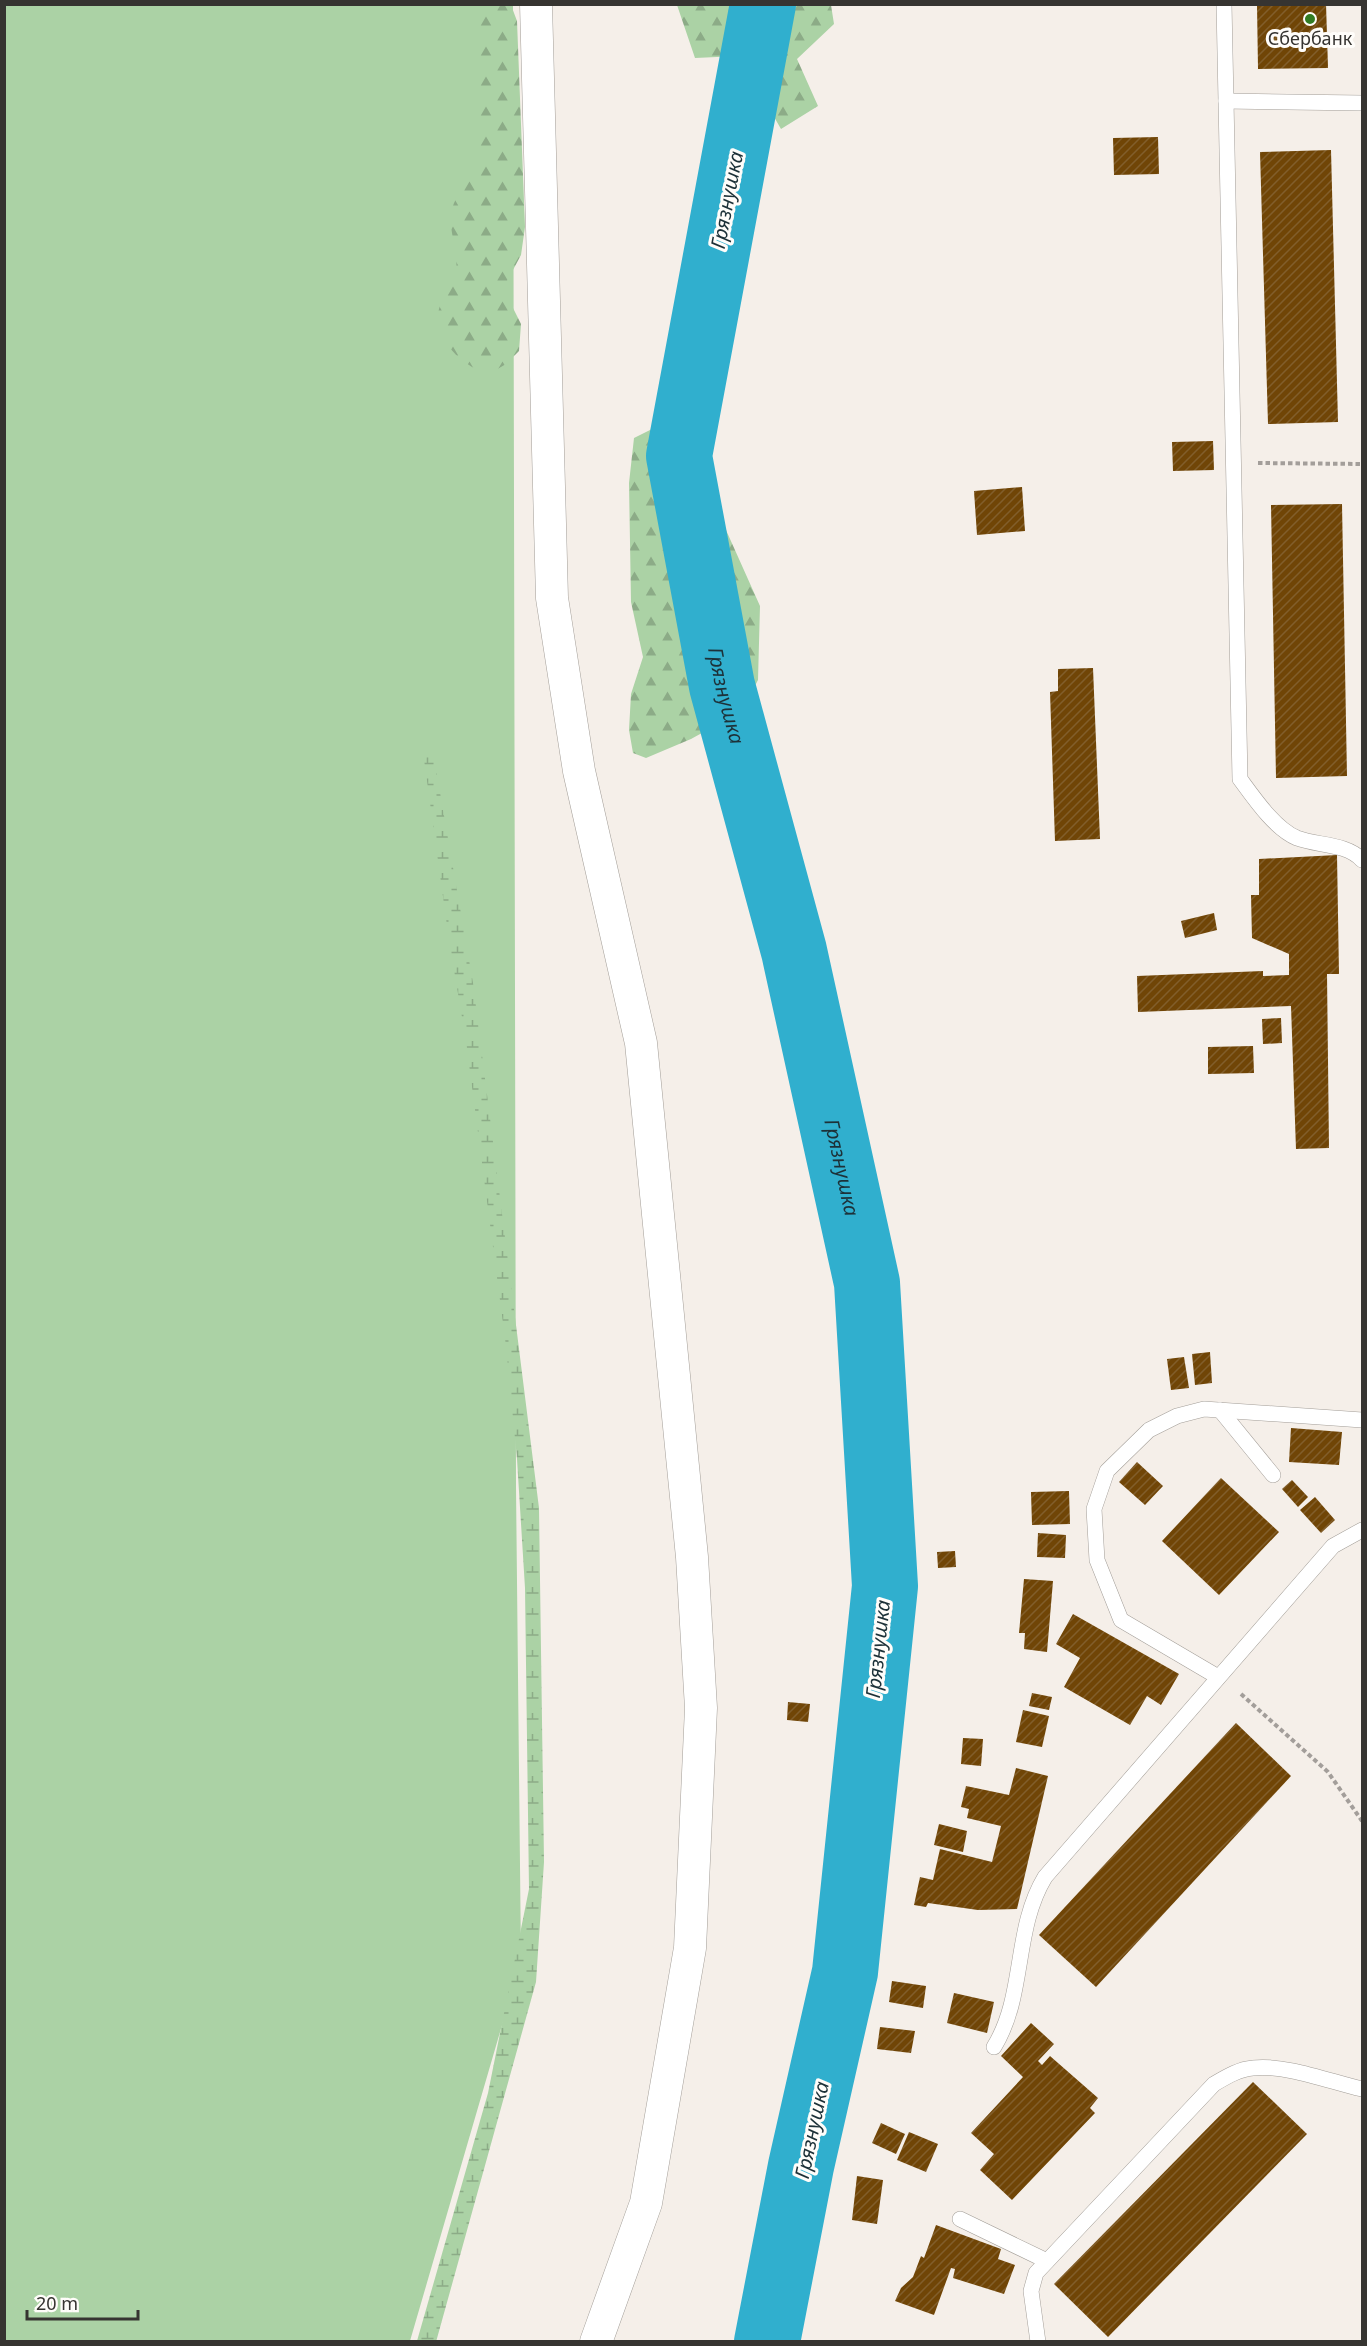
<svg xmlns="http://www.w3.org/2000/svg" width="1367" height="2346" font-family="'Noto Sans',sans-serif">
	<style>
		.grass { fill: #abd2a5 }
		.forest { fill: url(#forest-firs) }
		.wetland { fill: url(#wetland-marsh) }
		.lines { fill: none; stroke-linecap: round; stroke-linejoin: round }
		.river { stroke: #30afce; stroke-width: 66 }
		.building { fill: url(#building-hatch) }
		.lane-casing { stroke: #a39e98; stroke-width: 16 }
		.street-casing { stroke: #a39e98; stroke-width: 33 }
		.path { stroke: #a39e9a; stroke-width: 4; stroke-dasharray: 4.5 3; stroke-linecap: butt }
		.lane { stroke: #fff; stroke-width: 15 }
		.street { stroke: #fff; stroke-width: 32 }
		.poi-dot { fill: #327c23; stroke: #fffdfa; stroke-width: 2 }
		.labels { text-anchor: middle; stroke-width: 6; stroke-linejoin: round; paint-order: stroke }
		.poi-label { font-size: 18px; fill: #363431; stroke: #fffdfa }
		.water-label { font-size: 20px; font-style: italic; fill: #1d3138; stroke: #fffdfa }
	</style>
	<defs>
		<pattern id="forest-firs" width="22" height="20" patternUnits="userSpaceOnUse" patternTransform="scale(1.5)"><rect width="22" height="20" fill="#abd2a5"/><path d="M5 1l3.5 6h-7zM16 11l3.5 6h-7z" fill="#8cab87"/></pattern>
		<pattern id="wetland-marsh" width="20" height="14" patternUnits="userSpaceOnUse" patternTransform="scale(1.5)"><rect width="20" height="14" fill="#abd2a5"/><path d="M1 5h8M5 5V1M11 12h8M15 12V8" fill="none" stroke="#8cab87"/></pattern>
		<pattern id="building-hatch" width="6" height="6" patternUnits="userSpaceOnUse" patternTransform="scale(1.5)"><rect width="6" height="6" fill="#704506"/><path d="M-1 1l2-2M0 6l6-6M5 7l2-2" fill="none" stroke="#815e2b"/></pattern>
	</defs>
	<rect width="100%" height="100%" fill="#f5efe9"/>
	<polygon class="grass" points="5,5 513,5 516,1487 521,1960 410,2341 5,2342"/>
	<g class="forest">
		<path d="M482,4L511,5L517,21L525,227L521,255L506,283L505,292L521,324L519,351L506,364L489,374C466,368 441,346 438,321C436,302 453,287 456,270C459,248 446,229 453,206C458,191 472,183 475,167C478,146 474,124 475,102C476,95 481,88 481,80C483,55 465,27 482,4Z"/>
		<polygon points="677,5 831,5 834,24 797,59 818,106 781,129 739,56 695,58"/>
		<polygon points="662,424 726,530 760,606 758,680 742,711 691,739 646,758 633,753 629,730 631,694 643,657 631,602 629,483 634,438"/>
	</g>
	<polygon class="wetland" points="423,752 433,752 473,983 539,1508 544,1862 536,1982 436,2342 417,2341 488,2093 529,1889 525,1588 517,1459 506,1346 466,1041 449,940"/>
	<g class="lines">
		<path class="river" id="s1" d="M763,4L679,456L722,686L794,951L867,1283L885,1586L845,1972L801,2166L767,2342"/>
	</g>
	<g class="building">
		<polygon points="1257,4 1326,4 1328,68 1258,69"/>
		<polygon points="1158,137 1159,174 1114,175 1113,138"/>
		<polygon points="1331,150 1338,422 1268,424 1260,152"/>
		<polygon points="1213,441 1214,470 1173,471 1172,442"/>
		<polygon points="1022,487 1025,531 977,535 974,491"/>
		<polygon points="1342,504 1347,776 1276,778 1271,505"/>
		<polygon points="1093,668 1100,839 1055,841 1050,692 1058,691 1058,669"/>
		<polygon points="1337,855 1339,974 1327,974 1329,1148 1296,1149 1291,1006 1138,1012 1137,976 1263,971 1263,976 1289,975 1289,954 1252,938 1251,895 1259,895 1259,859"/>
		<polygon points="1214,913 1217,930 1185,938 1181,921"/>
		<polygon points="1281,1018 1282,1043 1263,1044 1262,1019"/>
		<polygon points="1253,1046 1254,1073 1208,1074 1208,1047"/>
		<polygon points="1210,1352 1212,1383 1195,1385 1192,1354"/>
		<polygon points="1184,1357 1189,1388 1171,1390 1167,1359"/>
		<polygon points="1291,1428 1342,1432 1339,1465 1289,1462"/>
		<polygon points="1137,1462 1163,1486 1145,1505 1119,1482"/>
		<polygon points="1221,1478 1279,1532 1219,1595 1162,1541"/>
		<polygon points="1292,1480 1308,1497 1298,1507 1282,1489"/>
		<polygon points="1069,1491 1070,1524 1032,1525 1031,1492"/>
		<polygon points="1315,1497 1335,1520 1321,1533 1300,1510"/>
		<polygon points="1038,1533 1066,1535 1065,1558 1037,1557"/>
		<polygon points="955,1551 956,1567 938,1568 937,1552"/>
		<polygon points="1024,1579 1053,1581 1047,1652 1024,1649 1025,1633 1019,1633"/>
		<polygon points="1073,1614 1179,1674 1161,1705 1147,1696 1130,1725 1064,1687 1080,1658 1056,1644"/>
		<polygon points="1032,1693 1052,1697 1049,1710 1029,1706"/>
		<polygon points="788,1702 810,1704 808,1722 787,1720"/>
		<polygon points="1023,1710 1049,1716 1042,1747 1016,1742"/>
		<polygon points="1236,1723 1291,1776 1096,1987 1039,1935"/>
		<polygon points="963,1738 983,1739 981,1766 961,1764"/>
		<polygon points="1016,1768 1048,1776 1017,1909 978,1910 928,1903 926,1907 914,1905 920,1877 933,1880 940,1849 992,1862 1001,1826 967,1818 969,1809 961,1807 966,1786 1009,1795"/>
		<polygon points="939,1824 967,1831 963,1852 934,1845"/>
		<polygon points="892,1981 926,1986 923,2008 889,2002"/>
		<polygon points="954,1993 994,2002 987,2033 947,2023"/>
		<polygon points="1031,2023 1054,2044 1038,2061 1042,2065 1050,2056 1098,2098 1090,2108 1095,2113 1012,2200 980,2170 994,2154 971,2133 1023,2077 1001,2056"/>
		<polygon points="880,2027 915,2031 911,2053 877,2049"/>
		<polygon points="1253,2082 1307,2134 1108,2337 1054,2284"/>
		<polygon points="881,2123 905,2134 896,2154 872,2143"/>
		<polygon points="909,2132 938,2144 926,2172 897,2160"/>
		<polygon points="857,2176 883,2180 877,2224 852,2220"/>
		<polygon points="936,2225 1001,2249 998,2259 1015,2265 1004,2294 953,2278 955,2269 951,2268 934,2315 895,2301 901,2288 913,2277 921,2256 924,2258"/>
	</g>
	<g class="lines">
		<defs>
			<g id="lane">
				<path d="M1224,4L1240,779C1254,798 1275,829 1297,838C1318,846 1346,843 1362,860"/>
				<polyline points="1226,101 1362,103"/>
				<polyline points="1220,1410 1273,1475"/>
				<polyline points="1218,1677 1121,1620 1097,1560 1094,1509 1107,1471 1149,1430 1177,1416 1204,1409 1362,1420"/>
				<path d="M994,2047C1026,1995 1013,1930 1045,1877L1333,1546L1362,1530"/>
				<polyline points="960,2219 1047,2261"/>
				<path d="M1038,2342L1031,2291L1036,2273L1214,2084C1226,2077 1239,2069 1253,2068C1285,2064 1331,2082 1362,2089"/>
			</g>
			<polyline id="street" points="536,4 552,598 579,771 641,1043 692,1557 701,1708 690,1948 646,2203 596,2342"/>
		</defs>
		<use href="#lane" class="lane-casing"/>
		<use href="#street" class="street-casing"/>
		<g class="path">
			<polyline points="1258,463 1362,464"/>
			<polyline points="1241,1694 1328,1772 1362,1821"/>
		</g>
		<use href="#lane" class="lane"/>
		<use href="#street" class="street"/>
	</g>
	<circle class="poi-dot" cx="1310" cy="19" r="6"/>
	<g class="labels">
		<g class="poi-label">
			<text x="1310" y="45">Сбербанк</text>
		</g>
		<g class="water-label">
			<text transform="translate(727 200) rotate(-79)" y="7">Грязнушка</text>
			<text dy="7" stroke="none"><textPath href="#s1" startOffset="704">Грязнушка</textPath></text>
			<text dy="7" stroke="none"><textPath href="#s1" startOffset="1190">Грязнушка</textPath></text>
			<text transform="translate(878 1649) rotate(-84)" y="7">Грязнушка</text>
			<text transform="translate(812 2130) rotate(-78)" y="7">Грязнушка</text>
		</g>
	</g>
	<rect width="1367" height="2346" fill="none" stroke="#363431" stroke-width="12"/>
	<path d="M27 2310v9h111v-9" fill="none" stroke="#363431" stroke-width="3"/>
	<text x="36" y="2310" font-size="18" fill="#363431" stroke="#fffdfa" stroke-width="4.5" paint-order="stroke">20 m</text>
</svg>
